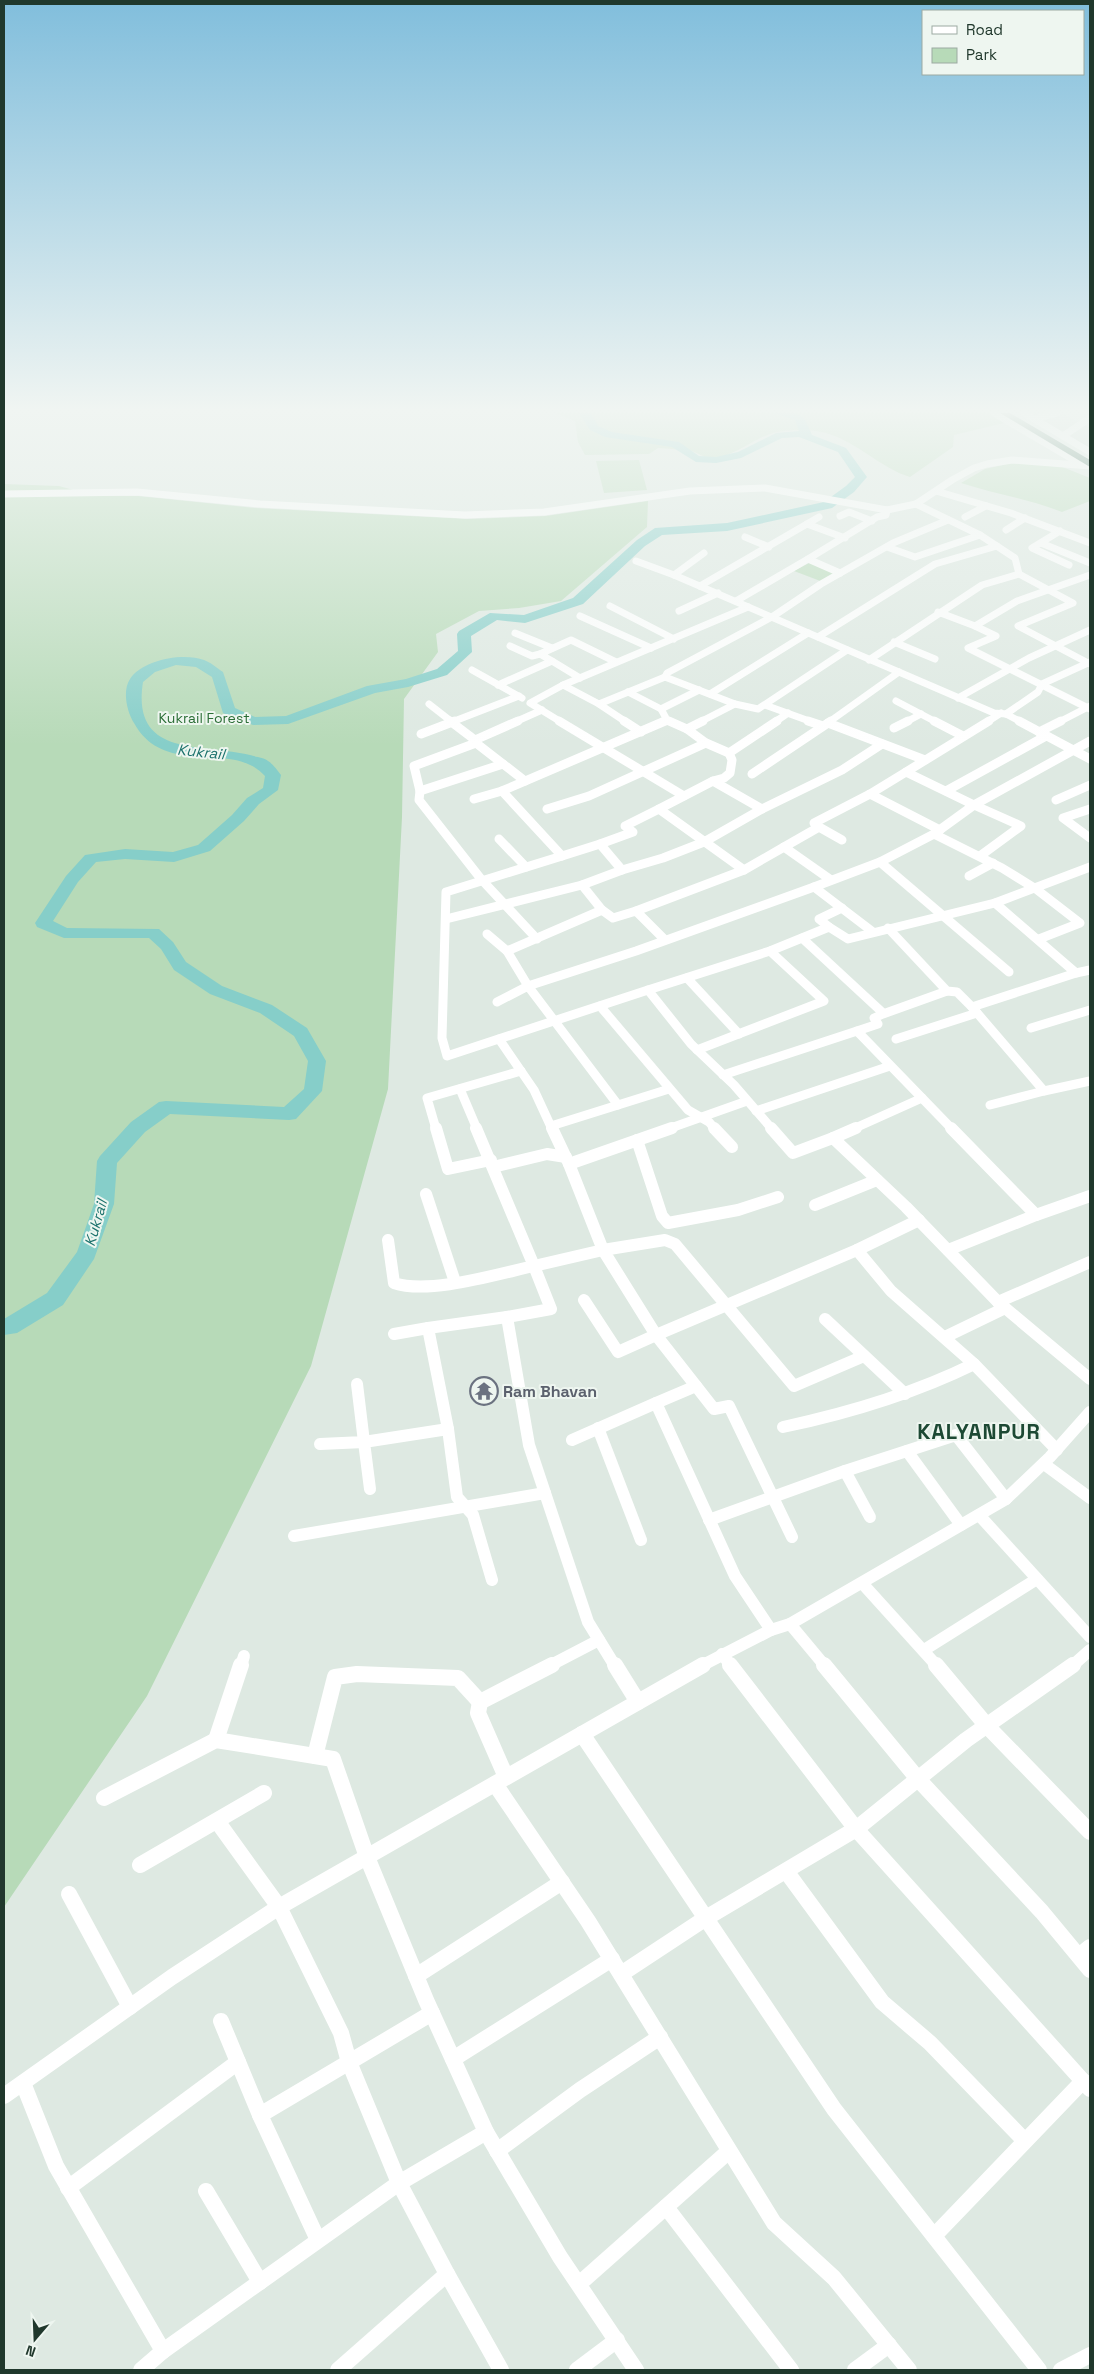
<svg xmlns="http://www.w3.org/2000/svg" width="1094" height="2374" font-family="'Space Grotesk',sans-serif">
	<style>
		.built { fill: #ccd9d0 }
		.green { fill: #b7dab8 }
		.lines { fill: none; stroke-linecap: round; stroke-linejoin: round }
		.river { fill: #86cec9; fill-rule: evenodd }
		.minor-far3 { stroke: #fff; stroke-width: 7 }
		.minor-far2 { stroke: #fff; stroke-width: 9 }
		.minor-far1 { stroke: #fff; stroke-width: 12 }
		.minor { stroke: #fff; stroke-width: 16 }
		.highway { fill: #2d634c; fill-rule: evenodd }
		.labels { text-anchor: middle; stroke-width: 4; stroke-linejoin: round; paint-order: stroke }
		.far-park-label { font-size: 14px; fill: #2b6e36; stroke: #eef6f0 }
		.far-water-label { font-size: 15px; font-style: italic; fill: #1c726d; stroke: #eef6f0 }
		.worship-label { font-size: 16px; font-weight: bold; fill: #5b616d; stroke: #eef6f0; text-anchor: start }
		.district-label { font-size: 21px; font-weight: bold; letter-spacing: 1px; fill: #1d4934; stroke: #eef6f0 }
	</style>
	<rect width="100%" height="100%" fill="#dee9e2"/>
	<polygon class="built" points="1029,413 1061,413 1090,428 1090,450"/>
	<g class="green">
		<path d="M556,413H1009L1004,423L954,435L953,447L910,477C880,468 858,442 826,433C812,429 788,429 773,433C752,439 732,459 710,458C704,458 698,453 692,451C681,449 669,449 658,448L649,454L585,455L578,442L575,421Z"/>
		<polygon points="639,460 647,490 604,493 596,461"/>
		<path d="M1020,461L1055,464L1090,478V501L1062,512C1029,499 995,494 961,483L985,469Z"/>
		<polygon points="4,484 59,486 95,496 138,496 255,508 468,519 546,516 648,501 647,527 561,601 519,608 479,611 436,634 438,652 404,699 402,817 388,1089 311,1366 147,1696 4,1907"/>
		<polygon points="811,562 840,573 823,582 794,571"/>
	</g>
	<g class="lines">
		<path class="river" d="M579,413H591L598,426L612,432L679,442L699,456L716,457L738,452L776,433L799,431L795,420L774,413C799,413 802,410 812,435L846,448L867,477L854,492L832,508L727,531L662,535L645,546L583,604L525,623L497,620L471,636L472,652L447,675L408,687L375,693L288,724L253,725L223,713L212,677L196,667L176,665L155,672L143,682C131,758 201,743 250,755C255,757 264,757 268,761C273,764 277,770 281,775L278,790L259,804L244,821L210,851L174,862L125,859L96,862L78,882L53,921L67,928L159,929L173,942L186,962L222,986L272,1005L307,1028L326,1061L322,1091L296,1119L289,1120L170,1114L145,1132L117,1163L114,1204L94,1259L63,1305L17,1333L4,1335V1319L47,1293L77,1252L94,1204L97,1161L100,1156L131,1122L159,1102L166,1101L284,1107L304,1089L308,1061L294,1036L260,1013L210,994L174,970L161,949L149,938H64L37,927L35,923L66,876L85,855L125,849L173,852L198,845L232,815L247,798L263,788L265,776C232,739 165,779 134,723C127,712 122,691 130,679C142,660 183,652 204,660C210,662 217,668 223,672L235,708L255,717L286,716L367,686L406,679L437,669L458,651L457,634L459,631L490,613L524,615L573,598L637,540L655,528L727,523L824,502L846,486L855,477L838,452L799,437L782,438L741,458L716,463L696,462L672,447L605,437L590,430Z"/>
		<g class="minor-far3">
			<polyline points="994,413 1079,463"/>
			<polyline points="1024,413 1090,452"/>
			<polyline points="1034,419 1057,413"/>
			<polyline points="1063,436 1090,418"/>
			<polyline points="936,491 1011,513 1090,543"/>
			<polyline points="4,494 137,492 260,504 465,515 544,512 690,491 765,488 887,510 916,504 952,480 974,468 987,464 1012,460 1090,466"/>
			<polyline points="840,516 849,512 872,521"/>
			<polyline points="965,517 986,506"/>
			<polyline points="807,524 845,538"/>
			<polyline points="1006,530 1025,518"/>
			<polyline points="1060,531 1032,548 1069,565"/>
			<polyline points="745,537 769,547"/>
			<polyline points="1041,543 1090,563"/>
			<polyline points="887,547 915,557 980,535"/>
			<polyline points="808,559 877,517 886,515 887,510"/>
			<polyline points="636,561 674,575 994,713 1006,714 1021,722"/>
			<polyline points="1019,574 1073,603 1018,626 1090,664"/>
			<polyline points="674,575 704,553"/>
			<polyline points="700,586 819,517"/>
			<polyline points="736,601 808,559 840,573"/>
			<polyline points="610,606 674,639"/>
			<polyline points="679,611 718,593"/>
			<polyline points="938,612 975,626 1017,601 1090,575"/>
			<polyline points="580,616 651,648"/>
			<polyline points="975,626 996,636 968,648 1090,709"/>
			<polyline points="515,633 552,648"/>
			<polyline points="818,637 935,564 997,546"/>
			<polyline points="894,642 935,659"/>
			<polyline points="510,646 532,656 540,654"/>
			<polyline points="869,660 982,585 1019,574 1015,558 980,535 916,504"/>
			<polyline points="552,661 540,654 571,640 616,662"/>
			<polyline points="472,670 522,698"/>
			<polyline points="665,677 667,673 772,617 821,584 893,543 948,520"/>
			<polyline points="498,685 552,661 580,678"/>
			<polyline points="563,685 748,607"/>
			<polyline points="628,692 661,709 667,720"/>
			<polyline points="710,694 808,633"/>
			<polyline points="958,698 1029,658 1090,630"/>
			<polyline points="896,701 936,722"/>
			<polyline points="429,704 452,722"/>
			<polyline points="599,704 626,722"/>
			<polyline points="765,705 812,722"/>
			<polyline points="661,709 699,690"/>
			<polyline points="1006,714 1038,692 1042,684 1090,662"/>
			<polyline points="452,722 519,696"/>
			<polyline points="515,722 542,710"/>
			<polyline points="561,722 530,703 563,685 599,704 665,677 735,704"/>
			<polyline points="662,722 667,720 671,722"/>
			<polyline points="700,722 735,704 758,709 847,650"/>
			<polyline points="775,722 788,713"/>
			<polyline points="829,722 899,672"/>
			<polyline points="906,722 921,714"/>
			<polyline points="987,722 1001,713"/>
			<polyline points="1059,722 1090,706"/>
		</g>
		<g class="minor-far2">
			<polyline points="450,721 475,740"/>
			<polyline points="518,721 475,740 476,743 525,781"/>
			<polyline points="559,721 684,796"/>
			<polyline points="624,721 641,732"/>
			<polyline points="669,721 687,729 703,721"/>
			<polyline points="808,721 823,726"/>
			<polyline points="831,721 828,723 925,760"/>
			<polyline points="934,721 963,736"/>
			<polyline points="1019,721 1090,759"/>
			<polyline points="894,728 908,721"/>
			<polyline points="1039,732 1061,721"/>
			<polyline points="421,734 455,721"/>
			<polyline points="476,743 414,766 420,791 419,800 481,879 537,939"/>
			<polyline points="706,743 729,753"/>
			<polyline points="906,772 989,721"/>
			<polyline points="752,774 828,723"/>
			<polyline points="713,781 724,778 730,773 732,760 729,753 777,721"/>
			<polyline points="420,791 503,764"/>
			<polyline points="946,791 1046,736"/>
			<polyline points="870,794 940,830"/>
			<polyline points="474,799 502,791"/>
			<polyline points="1056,800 1090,785"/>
			<polyline points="974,805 1090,741"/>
			<polyline points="974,805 1021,826 980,856"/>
			<polyline points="547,809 589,796 706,743 687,729"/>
			<polyline points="1090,809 1063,818 1090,838"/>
			<polyline points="819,827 842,840"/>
			<polyline points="499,839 526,867"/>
			<polyline points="600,844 633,832 625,826 659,809"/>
			<polyline points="784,847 744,870 659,809 713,781 762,809 842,770 882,744"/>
			<polyline points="562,856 600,844 622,870 582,885 602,910"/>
			<polyline points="880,862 1009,972"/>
			<polyline points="1090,867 995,903 1076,973 972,1007 1044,1091 1090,1081"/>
			<polyline points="622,870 663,858 704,842 762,809"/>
			<polyline points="969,876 993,863"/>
			<polyline points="831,880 784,847 819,827 814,823 870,794 906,772 974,805 934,834"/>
			<polyline points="636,911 744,870"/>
			<polyline points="446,919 582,885"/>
			<polyline points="829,927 819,919 842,908"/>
			<polyline points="888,928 947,991 957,992 972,1007"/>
			<polyline points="873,932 814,887 880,862 934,834 1002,868 1036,889 1080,923 1039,939"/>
			<polyline points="487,934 507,951"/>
			<polyline points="802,938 883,1013"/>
			<polyline points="665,940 636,911 613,918 602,910 507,951 528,986 636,951 814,887"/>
			<polyline points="1076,973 1090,970"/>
			<polyline points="687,978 739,1034"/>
			<polyline points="648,990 447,1056 442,1038 446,892 562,856 502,791 665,721"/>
			<polyline points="497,1002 528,986 618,1105"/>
			<polyline points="600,1006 688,1110 709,1122 715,1129"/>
			<polyline points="1031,1028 1090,1010"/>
			<polyline points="857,1031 878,1024 874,1018 883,1014 947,991"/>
			<polyline points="499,1039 534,1090 552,1129"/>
			<polyline points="896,1039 977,1013"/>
			<polyline points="697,1050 824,1001 770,951"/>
			<polyline points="723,1075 857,1031 922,1098"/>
			<polyline points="460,1089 477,1129"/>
			<polyline points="990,1105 1044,1091"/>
			<polyline points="756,1111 890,1066"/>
			<polyline points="551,1126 669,1089"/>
			<polyline points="436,1129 427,1098 521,1071"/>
			<polyline points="668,1129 747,1101"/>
			<polyline points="772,1129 734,1085 691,1044 648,990 770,951 829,927 848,939 995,903"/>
			<polyline points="853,1129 922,1098 952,1129"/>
		</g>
		<g class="minor-far1">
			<polyline points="436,1128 448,1169 491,1160"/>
			<polyline points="552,1128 569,1164 603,1250 534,1266 551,1309 507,1317 529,1445 588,1622 615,1666"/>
			<polyline points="714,1128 732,1147"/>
			<polyline points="771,1128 793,1153 833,1138"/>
			<polyline points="856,1128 833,1138 906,1207 998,1302 1090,1379"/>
			<polyline points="951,1128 1036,1215 1090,1196"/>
			<polyline points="637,1140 662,1216 668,1223 738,1210 778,1197"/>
			<polyline points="569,1164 672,1128"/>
			<polyline points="493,1167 547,1154 566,1157"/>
			<polyline points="426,1194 455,1282"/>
			<polyline points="815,1205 877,1180"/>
			<polyline points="919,1220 857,1250 891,1291 974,1364 1057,1450"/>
			<path d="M388,1240L394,1283C429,1295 497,1274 534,1266L476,1128"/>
			<polyline points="948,1250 1036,1215"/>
			<polyline points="584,1300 618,1352 656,1335 603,1250 665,1240 675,1244 794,1386 864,1356"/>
			<polyline points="998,1302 1090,1262"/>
			<polyline points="825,1319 905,1394"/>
			<polyline points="394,1334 428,1328"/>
			<polyline points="945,1337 1005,1308"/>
			<polyline points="696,1386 714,1409 729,1406 792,1537"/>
			<polyline points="656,1403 696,1386 656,1335 857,1250"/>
			<path d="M783,1427C849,1413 913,1394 974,1364"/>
			<polyline points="598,1428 641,1540"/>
			<polyline points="572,1440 656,1403 735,1576 771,1630"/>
			<polyline points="320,1444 364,1442 357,1384"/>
			<polyline points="907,1451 961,1525"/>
			<polyline points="1044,1464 1090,1498"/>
			<polyline points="845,1471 870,1517"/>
			<polyline points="370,1489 364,1442 448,1429"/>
			<polyline points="979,1515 1090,1637"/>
			<polyline points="709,1520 845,1471 956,1435 1006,1499"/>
			<polyline points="294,1536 545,1493"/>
			<polyline points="492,1580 473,1515 457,1497 448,1429 428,1328 507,1317"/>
			<polyline points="862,1583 937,1666"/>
			<polyline points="790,1624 825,1666"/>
			<polyline points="924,1650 1037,1579"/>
			<polyline points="722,1654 731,1666"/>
			<polyline points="241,1666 244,1656"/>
			<polyline points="549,1666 599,1640"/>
			<polyline points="701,1666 771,1630 790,1624 1006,1499 1050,1457 1090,1412"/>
			<polyline points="1072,1666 1090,1650"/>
		</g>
		<g class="minor">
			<polyline points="615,1665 638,1702"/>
			<polyline points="730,1665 856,1829 966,1740 1073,1665"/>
			<polyline points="824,1665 918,1779 1042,1912 1090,1970"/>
			<polyline points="936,1665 987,1726 1090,1832"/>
			<polyline points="480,1702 552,1665"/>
			<polyline points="480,1702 478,1713 506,1777"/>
			<polyline points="582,1734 834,2109 1039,2370"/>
			<polyline points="216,1740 241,1665"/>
			<polyline points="315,1756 335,1677 357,1674 458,1678 480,1702"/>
			<polyline points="495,1784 588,1921 774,2223 834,2278 909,2370"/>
			<polyline points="104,1798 216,1740 333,1759 367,1857 426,2000 486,2132 560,2257 636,2370"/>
			<polyline points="140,1865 264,1793"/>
			<polyline points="786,1871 882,2002 930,2043 1024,2140"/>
			<polyline points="69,1894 130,2007"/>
			<polyline points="1079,1956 1090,1947"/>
			<polyline points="621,1974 706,1918 856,1829 1090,2089"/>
			<polyline points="416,1976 562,1882"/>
			<polyline points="221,2021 260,2115"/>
			<polyline points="453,2059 612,1959"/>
			<polyline points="23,2083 56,2166 163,2351 399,2183 349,2062 341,2033 279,1907 217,1821"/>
			<polyline points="4,2096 172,1977 279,1907 703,1665"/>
			<polyline points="497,2151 580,2090 660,2037"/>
			<polyline points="68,2188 238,2062"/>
			<polyline points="206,2191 260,2282"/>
			<polyline points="666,2207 791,2370"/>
			<polyline points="934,2236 1083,2081"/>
			<polyline points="318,2240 260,2115 432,2013"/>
			<polyline points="447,2274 501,2370"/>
			<polyline points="579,2284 729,2151"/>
			<polyline points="141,2370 163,2351"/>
			<polyline points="338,2370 447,2274 399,2183 486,2132"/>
			<polyline points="577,2370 617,2340"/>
			<polyline points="855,2370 889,2345"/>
			<polyline points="1061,2370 1090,2355"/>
		</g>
		<polygon class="highway" points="1000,413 1010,413 1090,460 1090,467"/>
	</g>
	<linearGradient id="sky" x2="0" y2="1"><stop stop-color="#81bedc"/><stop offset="0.55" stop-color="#f0f5f2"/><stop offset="1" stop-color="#f0f5f2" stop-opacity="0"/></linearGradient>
	<rect width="1094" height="745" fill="url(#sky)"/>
	<defs>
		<symbol id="temple-ring" viewBox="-11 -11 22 22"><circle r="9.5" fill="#eef6f0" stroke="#6b7280" stroke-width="1.5"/><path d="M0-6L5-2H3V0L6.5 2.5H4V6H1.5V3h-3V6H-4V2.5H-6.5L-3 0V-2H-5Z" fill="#6b7280"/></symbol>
	</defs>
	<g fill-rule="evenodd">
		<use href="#temple-ring" x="468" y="1375" width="32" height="32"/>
	</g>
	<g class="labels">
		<g class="far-park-label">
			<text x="204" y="723">Kukrail Forest</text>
		</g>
		<g class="far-water-label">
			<text transform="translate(201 752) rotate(6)" y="5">Kukrail</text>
			<text transform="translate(96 1223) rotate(-74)" y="5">Kukrail</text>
		</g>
		<g class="worship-label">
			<text x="503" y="1397">Ram Bhavan</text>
		</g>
		<g class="district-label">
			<text x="979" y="1439">KALYANPUR</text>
		</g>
	</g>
	<rect width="1094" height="2374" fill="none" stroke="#20382c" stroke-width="10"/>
	<rect x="922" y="10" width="162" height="65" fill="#eef6f0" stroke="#9caaa2"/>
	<rect x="932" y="26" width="25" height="8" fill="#ffffff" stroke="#9caaa2"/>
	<text x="966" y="35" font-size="15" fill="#20382c">Road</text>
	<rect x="932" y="48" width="25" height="15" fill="#b7dab8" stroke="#9caaa2"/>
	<text x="966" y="60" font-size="15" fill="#20382c">Park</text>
	<g transform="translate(35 2339) rotate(199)" stroke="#eef6f0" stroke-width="4" paint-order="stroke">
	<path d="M0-4L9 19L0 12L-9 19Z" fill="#20382c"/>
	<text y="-8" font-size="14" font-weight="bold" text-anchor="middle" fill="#20382c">N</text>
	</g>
</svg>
